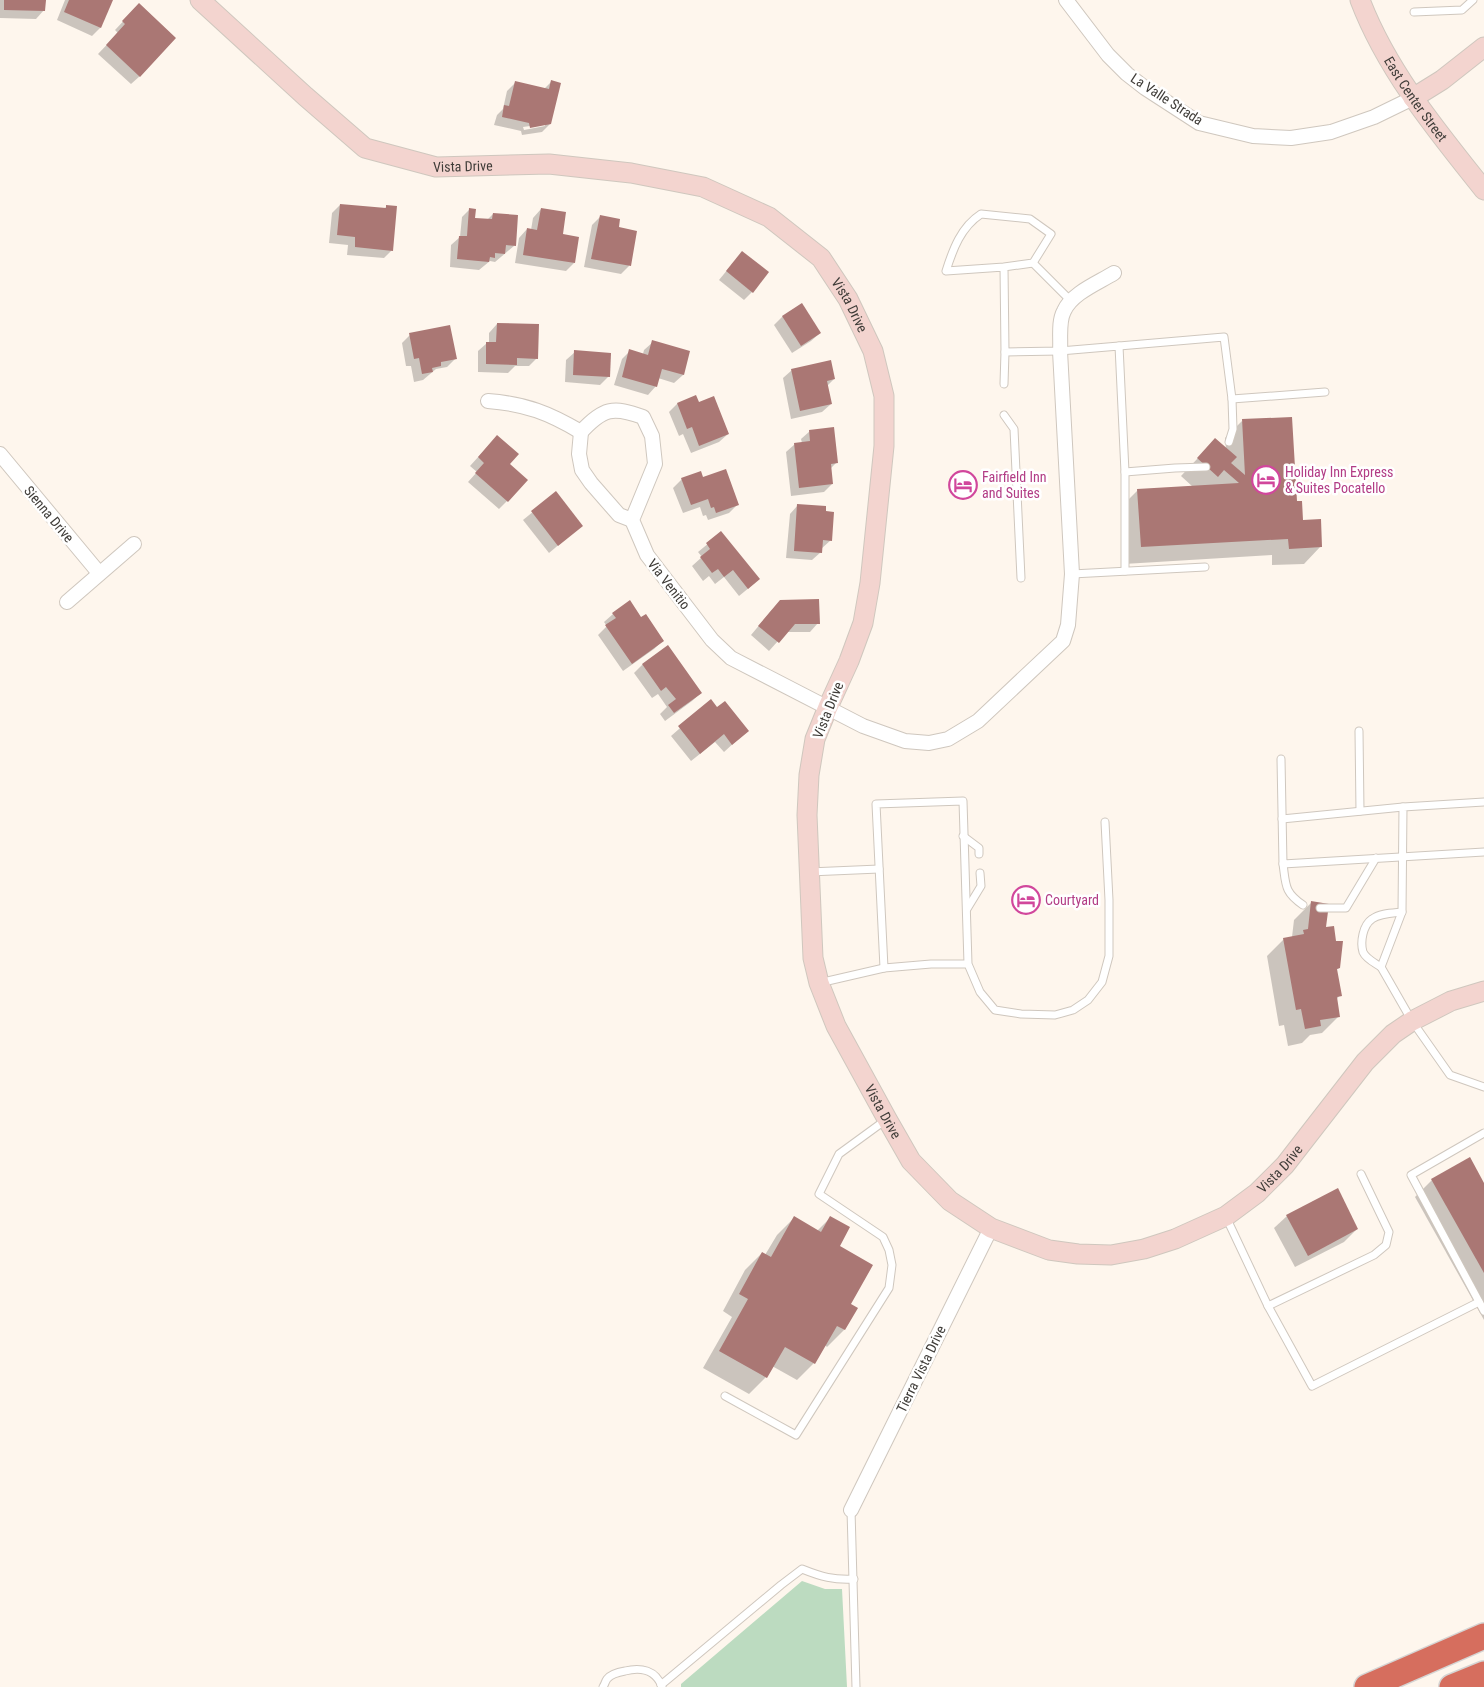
<svg xmlns="http://www.w3.org/2000/svg" width="1484" height="1687" font-family="'Roboto Condensed',sans-serif">
	<style>
		.green { fill: #bcdbc0 }
		.shadow { fill: #0003; fill-rule: evenodd }
		.building { fill: #aa7774 }
		.lines { fill: none; stroke-linecap: round; stroke-linejoin: round }
		.lane-casing { stroke: #cfc7be; stroke-width: 9 }
		.street-casing { stroke: #cfc7be; stroke-width: 16 }
		.secondary-casing { stroke: #cfc7be; stroke-width: 21 }
		.highway-casing { stroke: #d5d4d3; stroke-width: 28 }
		.lane { stroke: #fff; stroke-width: 7 }
		.street { stroke: #fff; stroke-width: 14 }
		.secondary { stroke: #f3d4cf; stroke-width: 19 }
		.highway { stroke: #d66e5e; stroke-width: 25 }
		.labels { text-anchor: middle; stroke-width: 5; stroke-linejoin: round; paint-order: stroke }
		.street-label { font-size: 14px; fill: #3f3c38; stroke: #fff }
		.hotel-label { font-size: 14px; fill: #b23c85; stroke: #fff; text-anchor: start }
	</style>
	<rect width="100%" height="100%" fill="#fef6ed"/>
	<polygon class="green" points="802,1581 825,1589 842,1589 847,1687 681,1687 681,1684"/>
	<g class="shadow">
		<polygon points="0,0 44,0 44,10 36,19 0,18"/>
		<polygon points="65,0 112,0 100,28 92,36 57,20"/>
		<polygon points="131,13 140,76 131,84 98,54 118,33 115,30"/>
		<path d="M551,82L550,124L542,132L522,135L521,131L494,125L497,115L503,109L507,91L515,83L544,89ZM545,124V126L524,130L523,127Z"/>
		<polygon points="340,205 384,209 387,206 392,250 384,258 347,255 348,245 329,243 332,213"/>
		<polygon points="470,209 474,219 487,220 493,214 514,246 495,262 490,261 479,270 450,267 451,245 460,237 462,217"/>
		<polygon points="541,209 561,235 574,263 566,271 515,263 519,238 527,229 531,230 533,218"/>
		<polygon points="600,217 617,228 629,266 621,274 584,267 592,225"/>
		<polygon points="742,252 752,292 744,300 719,280"/>
		<polygon points="801,304 820,333 811,341 792,353 774,325 782,317"/>
		<polygon points="497,324 537,358 529,366 515,366 508,373 478,372 478,351 487,343 489,343 489,333"/>
		<polygon points="410,335 456,358 447,367 436,369 423,380 414,382 411,366 406,366 402,343"/>
		<polygon points="653,342 689,352 683,375 674,383 658,378 656,386 648,395 614,385 622,359 630,351 643,354 644,350"/>
		<polygon points="575,352 609,376 600,385 565,382 566,360"/>
		<polygon points="792,370 834,379 827,386 831,404 822,412 791,419 783,378"/>
		<polygon points="677,404 698,404 728,434 719,442 691,453 683,434 679,436 669,412"/>
		<polygon points="1242,421 1296,502 1302,521 1321,546 1304,564 1272,565 1272,555 1124,564 1121,507 1138,490 1193,487 1181,476 1215,440 1226,449 1225,438"/>
		<polygon points="810,431 836,463 830,469 832,484 824,492 791,496 786,452 795,444 802,443 801,439"/>
		<polygon points="489,445 508,464 507,501 499,509 468,482 477,472 470,466"/>
		<polygon points="682,479 703,479 738,504 729,513 708,520 706,515 703,516 700,507 683,513 673,488"/>
		<polygon points="556,493 581,526 549,553 523,520"/>
		<polygon points="798,505 831,540 821,549 821,552 812,560 786,558 790,514"/>
		<polygon points="721,533 750,587 739,596 724,577 715,584 709,576 703,581 692,566 702,557 698,552"/>
		<polygon points="630,602 641,618 663,640 654,649 623,671 598,635 607,626 604,622 613,614"/>
		<polygon points="772,610 818,623 810,632 786,632 769,651 751,635"/>
		<polygon points="667,647 701,693 692,701 665,721 660,714 667,707 658,694 652,698 634,673 642,665"/>
		<polygon points="711,701 717,709 747,731 724,752 715,742 691,761 671,736"/>
		<polygon points="1311,903 1325,929 1335,942 1339,968 1336,970 1340,995 1336,1000 1339,1016 1322,1033 1310,1035 1302,1043 1288,1046 1284,1025 1279,1026 1267,956 1284,939 1292,937 1294,920"/>
		<polygon points="1432,1180 1484,1186 1484,1320 1415,1197"/>
		<polygon points="1287,1216 1357,1229 1344,1242 1295,1267 1274,1228"/>
		<polygon points="831,1217 849,1304 857,1308 844,1330 827,1347 825,1345 814,1363 797,1380 772,1366 766,1377 749,1394 703,1368 732,1317 723,1311 745,1270 762,1253 765,1255 777,1235 794,1218 817,1231"/>
	</g>
	<g class="building">
		<polygon points="4,0 46,0 45,11 4,10"/>
		<polygon points="69,0 113,0 101,28 64,12"/>
		<polygon points="139,3 176,38 140,77 106,45 125,24 122,21"/>
		<polygon points="551,80 561,83 551,124 530,128 529,123 502,117 504,105 509,106 515,81 549,89"/>
		<polygon points="340,204 386,208 386,205 397,206 393,251 355,247 355,237 337,235"/>
		<polygon points="469,208 476,209 475,218 492,219 493,213 518,215 516,246 506,245 505,254 495,253 495,258 490,257 489,262 457,259 459,236 467,236"/>
		<polygon points="541,208 566,212 563,234 579,237 575,263 523,255 527,228 537,230"/>
		<polygon points="600,215 620,219 619,227 637,231 631,266 591,259"/>
		<polygon points="742,251 769,272 753,293 726,271"/>
		<polygon points="802,303 821,333 801,346 782,316"/>
		<polygon points="497,323 539,324 538,359 517,358 517,365 486,364 486,342 496,342"/>
		<polygon points="450,325 457,359 441,362 441,366 432,368 433,372 422,374 419,358 414,359 409,333"/>
		<polygon points="652,340 690,351 684,375 662,369 657,387 622,377 629,349 648,355"/>
		<polygon points="574,350 611,353 610,377 573,375"/>
		<polygon points="831,360 835,379 827,381 832,404 800,411 791,369"/>
		<polygon points="696,395 699,402 714,396 729,434 699,446 692,427 687,429 677,403"/>
		<polygon points="1292,417 1297,501 1302,501 1303,520 1321,519 1322,547 1289,549 1288,539 1141,547 1137,489 1239,483 1224,470 1218,477 1197,458 1215,438 1237,457 1231,463 1245,475 1242,419"/>
		<polygon points="834,427 838,463 831,464 833,484 799,488 794,443 810,441 809,430"/>
		<polygon points="497,435 519,454 510,464 528,480 508,502 475,473 484,463 478,457"/>
		<polygon points="726,469 739,505 716,513 714,507 711,508 708,499 691,505 681,478 701,471 703,477"/>
		<polygon points="556,491 583,526 558,546 531,511"/>
		<polygon points="797,504 826,506 826,511 834,512 832,541 823,540 822,553 794,551"/>
		<polygon points="721,531 760,579 748,589 733,570 724,577 718,569 712,573 700,557 710,549 706,543"/>
		<polygon points="819,599 820,624 795,624 779,643 758,626 780,600"/>
		<polygon points="630,600 641,617 646,614 664,641 632,664 605,625 616,618 612,613"/>
		<polygon points="668,645 702,693 674,713 668,705 676,699 666,687 661,691 642,664"/>
		<polygon points="711,699 717,707 725,701 749,731 732,745 724,734 700,754 678,726"/>
		<polygon points="1311,901 1329,904 1326,927 1334,926 1336,941 1343,941 1340,968 1337,969 1342,996 1337,997 1340,1017 1320,1020 1321,1026 1305,1029 1301,1009 1296,1010 1283,938 1304,934 1303,930 1308,929"/>
		<polygon points="1470,1157 1484,1183 1484,1273 1431,1179"/>
		<polygon points="1338,1188 1358,1229 1308,1256 1286,1215"/>
		<polygon points="794,1216 821,1232 830,1216 850,1227 840,1246 873,1265 851,1304 858,1308 845,1330 837,1326 815,1364 785,1347 767,1378 719,1351 748,1299 739,1294 762,1252 771,1257"/>
	</g>
	<g class="lines">
		<defs>
			<g id="lane">
				<polyline points="1414,12 1462,10 1473,0"/>
				<polyline points="1033,263 1071,301"/>
				<path d="M1004,267L1033,263L1051,234L1030,219L981,214C961,227 953,249 946,271L1004,267L1005,352L1060,351L1119,346L1125,472V571"/>
				<polyline points="1119,346 1224,337 1232,399 1325,392"/>
				<polyline points="1004,384 1005,352"/>
				<polyline points="1004,415 1014,429 1021,578"/>
				<polyline points="1229,442 1233,429 1232,399"/>
				<polyline points="1125,472 1175,468 1206,467"/>
				<polyline points="1072,574 1205,567"/>
				<polyline points="1359,731 1360,811"/>
				<polyline points="1281,759 1283,864 1484,852"/>
				<polyline points="1484,802 1403,807 1402,912 1381,967 1412,1021 1450,1075 1484,1087"/>
				<polyline points="1282,819 1403,807"/>
				<polyline points="963,836 979,848 979,854"/>
				<path d="M1283,864C1286,885 1284,892 1303,905"/>
				<polyline points="809,872 879,869"/>
				<polyline points="1320,908 1346,908 1376,858"/>
				<polyline points="967,909 981,886 980,873"/>
				<polyline points="968,964 931,964 884,968 876,804 963,801 968,964 980,992 995,1010 1021,1014 1055,1015 1073,1010 1088,1000 1102,982 1109,956 1109,900 1105,822"/>
				<path d="M1381,967C1375,963 1366,959 1363,952C1360,942 1363,925 1372,919C1380,913 1392,913 1402,912"/>
				<polyline points="819,983 884,968"/>
				<polyline points="1484,1133 1411,1175 1484,1311"/>
				<polyline points="1226,1217 1268,1306 1312,1386 1479,1302"/>
				<polyline points="1268,1306 1374,1255 1386,1245 1389,1232 1361,1174"/>
				<polyline points="725,1396 796,1435 889,1288 892,1265 889,1250 883,1237 819,1194 839,1154 887,1119"/>
				<polyline points="851,1510 856,1687"/>
				<path d="M661,1685L781,1585L802,1569C822,1577 833,1580 854,1579"/>
				<path d="M603,1687C605,1684 605,1682 607,1679C611,1674 619,1672 625,1671C641,1667 656,1670 662,1687"/>
			</g>
			<g id="street">
				<polyline points="1066,0 1108,55 1127,74 1145,88 1199,123 1253,136 1291,138 1331,132 1374,117 1413,98"/>
				<path d="M488,401C526,404 549,413 581,432C603,408 613,406 643,417L652,436L655,464L632,520L647,555L712,640L731,658L863,726L905,741L929,743L948,739L978,721L1063,641L1068,625L1072,574L1060,351C1061,339 1058,322 1064,311C1072,293 1098,283 1114,273"/>
				<polyline points="581,432 579,454 582,470 591,483 619,515 632,520"/>
				<polyline points="0,454 99,573"/>
				<polyline points="67,602 134,544"/>
				<polyline points="851,1510 991,1228"/>
			</g>
			<g id="secondary">
				<path id="s1" d="M200,0L305,96L365,148L436,167L549,164L631,173L703,187L769,217L821,258L848,299L873,351L884,396V446L870,583L863,623L849,661L828,707L815,739L809,775L807,815L813,958L819,983L836,1026L887,1119L911,1161L950,1201L991,1228L1049,1250L1078,1254L1111,1255L1144,1249L1175,1239L1226,1216L1257,1193L1285,1165L1365,1062L1393,1034L1412,1021L1451,1001L1484,991"/>
				<path id="s2" d="M1360,0C1387,71 1437,131 1484,190"/>
				<polyline points="1413,98 1442,80 1484,47"/>
			</g>
			<g id="highway">
				<polyline points="1367,1687 1484,1636"/>
				<polyline points="1452,1687 1484,1674"/>
			</g>
		</defs>
		<use href="#lane" class="lane-casing"/>
		<use href="#street" class="street-casing"/>
		<use href="#secondary" class="secondary-casing"/>
		<use href="#highway" class="highway-casing"/>
		<use href="#lane" class="lane"/>
		<use href="#street" class="street"/>
		<use href="#secondary" class="secondary"/>
		<use href="#highway" class="highway"/>
	</g>
	<defs>
		<symbol id="hotel-ring" viewBox="-11 -11 22 22"><circle r="9.5" fill="#fff" stroke="#d1479c" stroke-width="1.5"/><path d="M-6-4.5h1.5V1H6V5H4.5V3h-9V5H-6ZM-4 0a1.8 1.8 0 1 1 3.6 0ZM.5 0V-2.5h3Q6-2.5 6 0Z" fill="#d1479c"/></symbol>
	</defs>
	<g fill-rule="evenodd">
		<use href="#hotel-ring" x="1250" y="464" width="32" height="32"/>
		<use href="#hotel-ring" x="947" y="469" width="32" height="32"/>
		<use href="#hotel-ring" x="1010" y="884" width="32" height="32"/>
	</g>
	<g class="labels">
		<g class="street-label">
			<text transform="translate(1167 99) rotate(33)" y="5">La Valle Strada</text>
			<text dy="5" stroke="none"><textPath href="#s2" startOffset="114">East Center Street</textPath></text>
			<text dy="5" stroke="none"><textPath href="#s1" startOffset="322">Vista Drive</textPath></text>
			<text dy="5" stroke="none"><textPath href="#s1" startOffset="758">Vista Drive</textPath></text>
			<text transform="translate(49 514) rotate(50)" y="5">Sienna Drive</text>
			<text transform="translate(669 584) rotate(52)" y="5">Via Venitio</text>
			<text transform="translate(828 710) rotate(-68)" y="5">Vista Drive</text>
			<text dy="5" stroke="none"><textPath href="#s1" startOffset="1599">Vista Drive</textPath></text>
			<text dy="5" stroke="none"><textPath href="#s1" startOffset="2079">Vista Drive</textPath></text>
			<text transform="translate(921 1369) rotate(-64)" y="5">Tierra Vista Drive</text>
		</g>
		<g class="hotel-label">
			<text x="1285" y="477">Holiday Inn Express<tspan x="1285" dy="16">&amp; Suites Pocatello</tspan></text>
			<text x="982" y="482">Fairfield Inn<tspan x="982" dy="16">and Suites</tspan></text>
			<text x="1045" y="905">Courtyard</text>
		</g>
	</g>
</svg>
